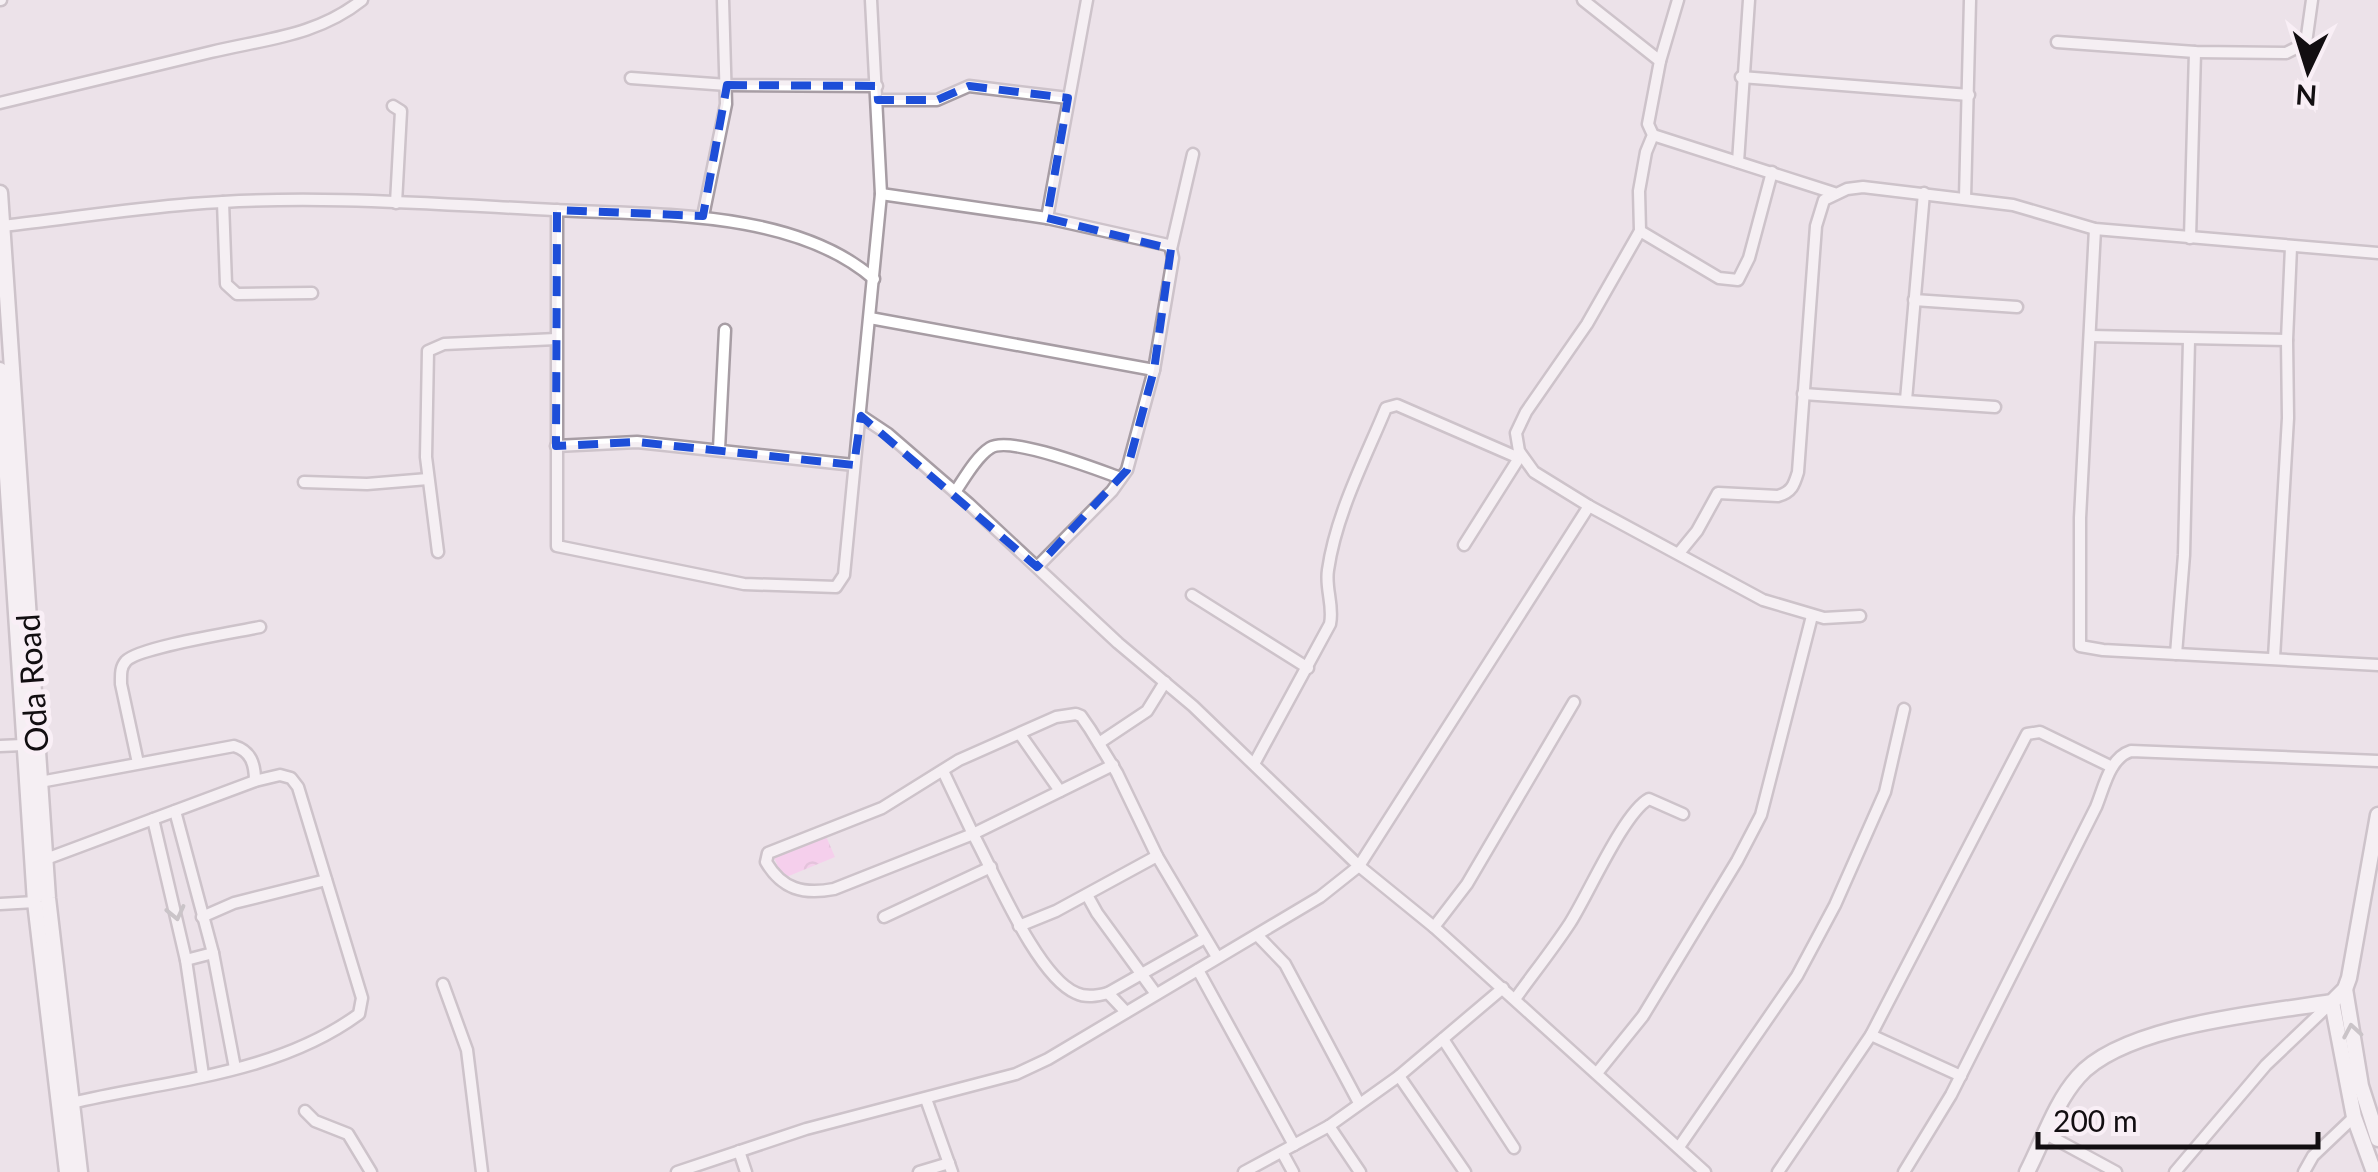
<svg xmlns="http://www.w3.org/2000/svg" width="2378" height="1172" font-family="Lato,sans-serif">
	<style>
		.park { fill: url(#park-crowns) }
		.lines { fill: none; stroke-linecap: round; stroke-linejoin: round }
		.street-casing { stroke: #a79da4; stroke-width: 15 }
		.secondary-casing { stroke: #a79da4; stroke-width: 19 }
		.street { stroke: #fff; stroke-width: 10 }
		.secondary { stroke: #fff; stroke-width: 14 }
		.oneway { stroke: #a09fa0 }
		.marked { fill: none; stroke: #1d4ed8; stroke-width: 8; stroke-dasharray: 20 12; stroke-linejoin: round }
		.labels { text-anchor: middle; stroke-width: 10; stroke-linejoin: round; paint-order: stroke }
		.street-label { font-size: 32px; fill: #120e11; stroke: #f9eff6 }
	</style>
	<defs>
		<pattern id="park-crowns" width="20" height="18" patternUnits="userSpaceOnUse" patternTransform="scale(2.5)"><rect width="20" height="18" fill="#ffb9ef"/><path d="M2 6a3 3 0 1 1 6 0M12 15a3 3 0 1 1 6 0" fill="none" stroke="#da9ecc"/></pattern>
	</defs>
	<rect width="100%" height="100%" fill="#ece2e9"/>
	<polygon class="park" points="825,834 835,857 784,878 781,872 776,874 773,869 777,864 773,856"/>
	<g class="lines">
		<defs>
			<g id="street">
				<polyline points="0,0 1,0"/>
				<polyline points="1583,0 1660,61 1648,124 1653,135 1646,152 1639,191 1640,231 1587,324 1526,412 1516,433 1519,451 1534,472 1589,506 1763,600 1824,618 1860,616"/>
				<polyline points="2057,42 2195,52 2286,53 2306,43 2312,0"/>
				<polyline points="1660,61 1678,0"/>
				<polyline points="1741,77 1969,95"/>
				<polyline points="631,78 727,85 877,86"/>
				<polyline points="878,100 937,100 969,86 1068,98"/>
				<path d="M0,103C70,86 141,69 211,52C265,39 317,36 362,0"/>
				<polyline points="393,106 401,111 396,203"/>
				<polyline points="1653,135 1834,193"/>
				<polyline points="1738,162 1749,0"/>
				<polyline points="881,194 1047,218 1168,245 1171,249"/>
				<polyline points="1965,198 1970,0"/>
				<polyline points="223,202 226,284 237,294 312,293"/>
				<polyline points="557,210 557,546 744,584 836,587 844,575 881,194 871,0"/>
				<polyline points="703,216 726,104 723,0"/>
				<polyline points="1047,218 1087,0"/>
				<path d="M3,226C65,219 128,209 191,204C311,194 434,204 554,210C654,215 794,209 874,279"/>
				<polyline points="2095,229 2080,518 2080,646 2103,650 2378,665"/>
				<polyline points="1640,231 1719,278 1738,280 1749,258 1772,172"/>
				<polyline points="2190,238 2195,52"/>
				<polyline points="1914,300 2017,307"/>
				<polyline points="870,318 1154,370"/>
				<polyline points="2090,336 2287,340"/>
				<polyline points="1803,394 1995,407"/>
				<polyline points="1906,400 1924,193"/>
				<polyline points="861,416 888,434 969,504 1118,643 1193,706 1359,866 1434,927 1705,1172"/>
				<polyline points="556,446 637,442 854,465"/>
				<polyline points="719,449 725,330"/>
				<polyline points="304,482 367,484 428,479"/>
				<path d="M955,492C964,479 976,457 990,448C1010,435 1098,470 1121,478"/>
				<polyline points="1464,545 1519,458 1519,452"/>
				<polyline points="438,552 426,457 428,351 444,344 556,339"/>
				<path d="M1679,553L1697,531L1718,493L1778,496C1792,492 1794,485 1798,472L1816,226L1824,200L1847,189L1863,187L2013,205L2095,229L2378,253"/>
				<polyline points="1037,567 1112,491 1127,470 1154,370 1173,258 1171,249 1193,154"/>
				<polyline points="1192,595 1308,668"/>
				<polyline points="2176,654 2184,555 2189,340"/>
				<polyline points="2274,658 2288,418 2287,340 2291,247"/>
				<polyline points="1020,734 1060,791"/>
				<polyline points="1099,743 1147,711 1165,682"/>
				<polyline points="0,746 23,745"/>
				<path d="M138,763L121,684C121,675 120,668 126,661C139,647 236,632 260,627"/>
				<path d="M1254,764L1330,624C1334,605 1325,589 1328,570C1336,514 1365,459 1386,408L1397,405L1519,458"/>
				<polyline points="943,771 973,834 1113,765"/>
				<path d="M40,782L234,746C251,751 255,764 255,781"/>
				<polyline points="175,811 213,953 235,1068"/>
				<polyline points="153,819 186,960 203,1075"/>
				<path d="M46,859L255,781L280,775L291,778L298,787L362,998L359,1014C276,1075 168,1080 71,1103"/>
				<polyline points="1087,895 1097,913 1156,994"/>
				<polyline points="0,904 35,902"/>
				<polyline points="202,917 234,903 326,880"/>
				<polyline points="884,917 991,867"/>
				<polyline points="1019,926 1056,911 1157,856"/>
				<polyline points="1434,927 1467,884 1574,702"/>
				<polyline points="1257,935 1285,964 1359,1103"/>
				<polyline points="186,960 213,953"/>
				<polyline points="1198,970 1294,1145"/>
				<polyline points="443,984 467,1050 482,1172"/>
				<polyline points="1108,993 1205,938"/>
				<path d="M1515,999C1533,974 1553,949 1570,923C1588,895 1624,812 1649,799L1683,814"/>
				<path d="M1126,1012L1108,993C1097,996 1086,998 1076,993C1037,977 994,872 973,834L834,889C803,895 782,889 766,862L768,853L882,808L959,760L1056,717L1076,714L1081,716L1090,729L1117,773L1157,856L1217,957"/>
				<polyline points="1871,1035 1961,1076"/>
				<polyline points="1443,1039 1514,1148"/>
				<polyline points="1597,1073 1643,1016 1737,861 1761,815 1812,616"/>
				<polyline points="1399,1076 1465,1172"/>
				<polyline points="926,1099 952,1172"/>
				<polyline points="305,1111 315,1121 348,1134 371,1172"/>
				<polyline points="1329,1126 1360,1172"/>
				<polyline points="2046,1134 2116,1172"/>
				<polyline points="1679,1147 1797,976 1835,905 1885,792 1904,709"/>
				<polyline points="739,1151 746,1172"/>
				<polyline points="1282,1152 1293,1172"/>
				<polyline points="677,1172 806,1129 1016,1074 1048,1059 1320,897 1359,866 1589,506"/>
				<polyline points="919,1172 949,1163"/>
				<polyline points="1244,1172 1329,1126 1399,1076 1503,988"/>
				<polyline points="1778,1172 1871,1035 2027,734 2040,732 2112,767"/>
				<path d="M1904,1172L1951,1095L2096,807C2104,788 2109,758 2131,751L2378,761"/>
				<polyline points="2175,1172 2266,1065 2330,1004"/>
				<polyline points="2304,1172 2313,1156 2354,1117"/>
			</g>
			<g id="secondary">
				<polyline points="0,193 48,898 80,1172"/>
				<polyline points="0,370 35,902 67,1172"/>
				<polyline points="2345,989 2361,1086 2378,1139"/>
				<polyline points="2332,1002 2354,1117 2374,1172"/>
				<path d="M2027,1172C2043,1141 2055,1103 2078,1077C2123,1025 2264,1013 2332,1002L2345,989L2349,978L2378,815"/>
			</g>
		</defs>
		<use href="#street" class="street-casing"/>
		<use href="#secondary" class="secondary-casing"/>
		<use href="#street" class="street"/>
		<use href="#secondary" class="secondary"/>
	</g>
	<defs><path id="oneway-chevron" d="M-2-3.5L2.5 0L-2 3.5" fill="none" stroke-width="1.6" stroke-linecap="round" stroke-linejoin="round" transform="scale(2.5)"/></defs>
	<g class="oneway">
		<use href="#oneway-chevron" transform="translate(176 913) rotate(77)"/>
		<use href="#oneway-chevron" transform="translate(2352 1031) rotate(-100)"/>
	</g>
	<path d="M0 0H2378V1172H0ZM727,85L877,86L878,100H937L969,86L1068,98L1047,218L1171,249L1154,370L1127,470L1037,567L861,416L854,465L637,442L556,446L557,210L703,216Z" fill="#ece2e9" fill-opacity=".55" fill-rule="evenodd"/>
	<path class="marked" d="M727,85L877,86L878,100H937L969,86L1068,98L1047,218L1171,249L1154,370L1127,470L1037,567L861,416L854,465L637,442L556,446L557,210L703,216Z"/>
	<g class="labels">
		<g class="street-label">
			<text transform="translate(33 683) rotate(-94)" y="11">Oda Road</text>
		</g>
	</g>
	<g transform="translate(2308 70) rotate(184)" stroke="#f9eff6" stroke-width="8" paint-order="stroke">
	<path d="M0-8L18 38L0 25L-18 38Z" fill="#120e11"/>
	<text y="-15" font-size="28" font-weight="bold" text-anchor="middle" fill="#120e11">N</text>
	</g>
	<path d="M2038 1132v15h280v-15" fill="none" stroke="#120e11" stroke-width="5"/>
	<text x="2053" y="1132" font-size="30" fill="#120e11" stroke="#f9eff6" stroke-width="8" paint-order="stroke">200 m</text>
</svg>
